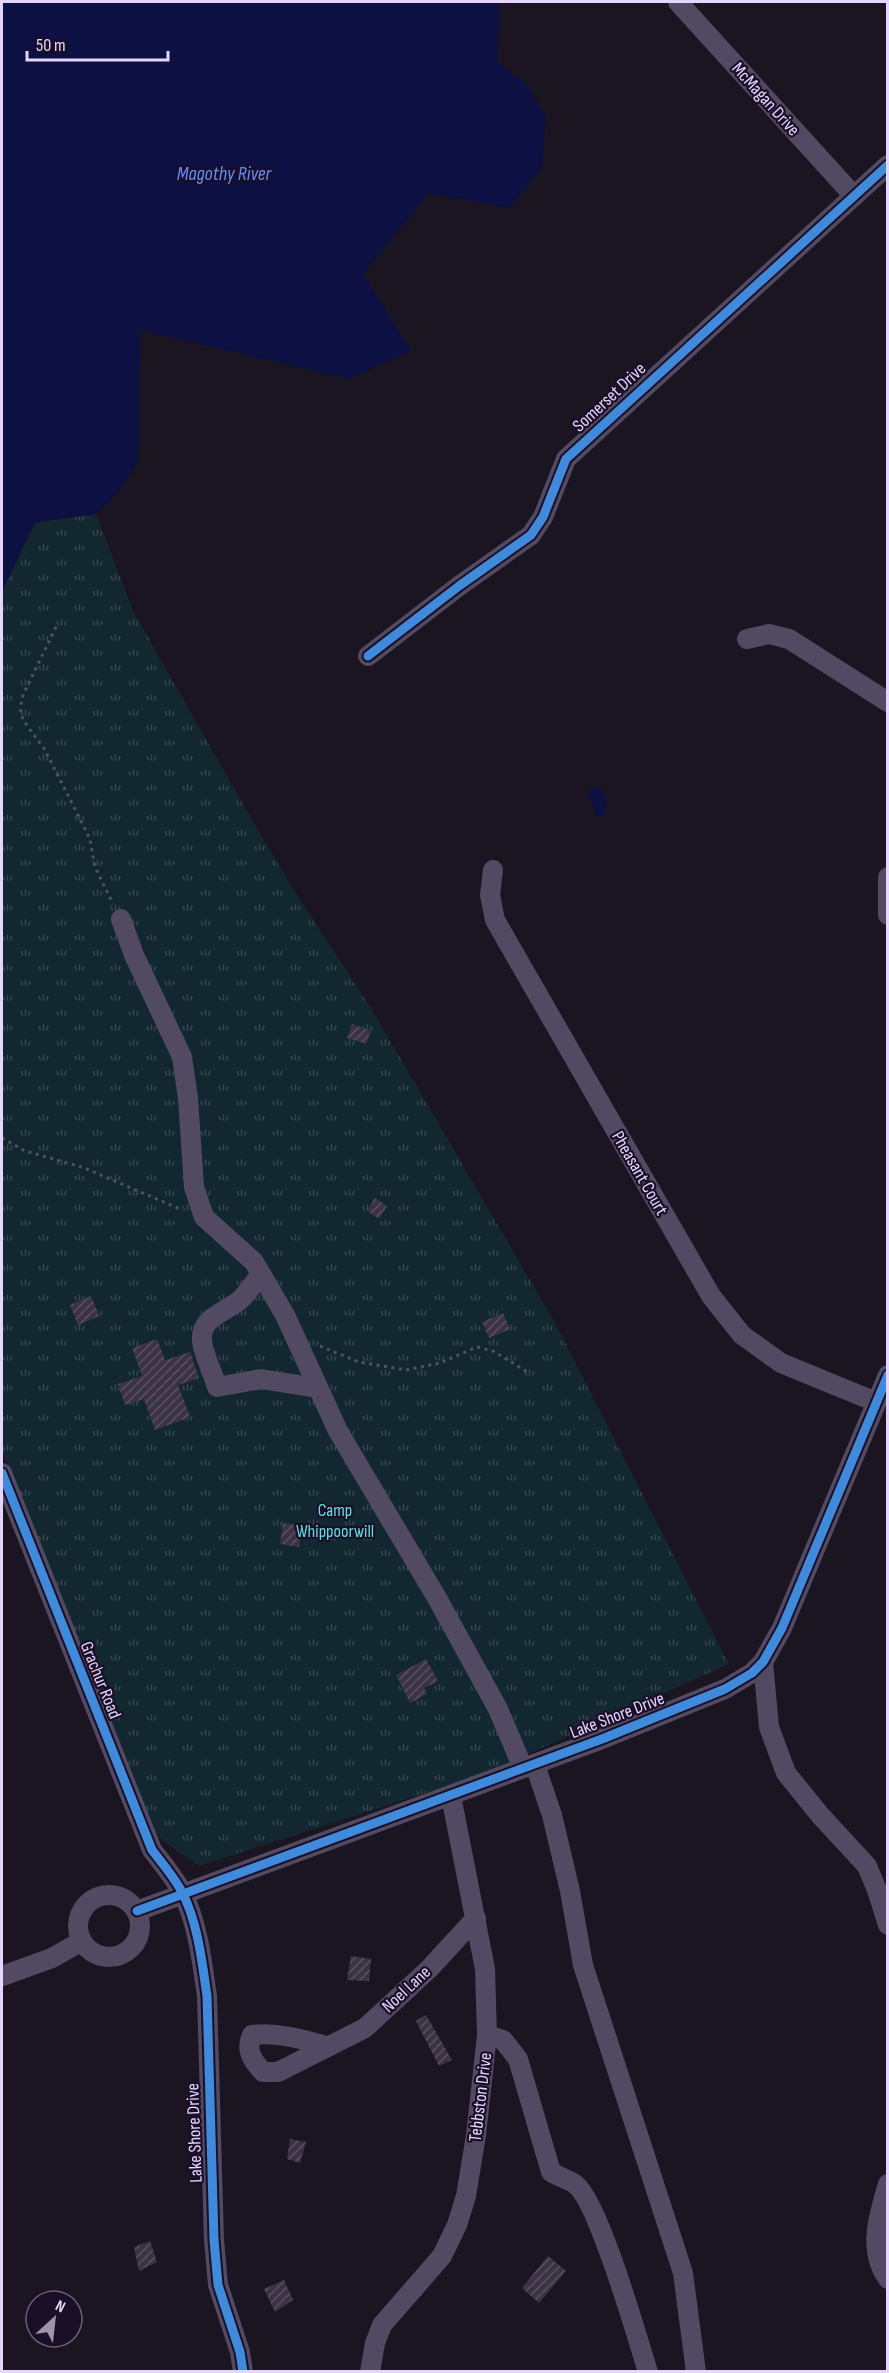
<svg xmlns="http://www.w3.org/2000/svg" width="889" height="2373" font-family="'Sofia Sans Condensed',sans-serif">
	<style>
		.grass { fill: url(#grass-tufts) }
		.water { fill: #0c1043 }
		.building { fill: url(#building-hatch) }
		.lines { fill: none; stroke-linecap: round; stroke-linejoin: round }
		.path { stroke: #4d5265; stroke-width: 3; stroke-dasharray: 3 4.5; stroke-linecap: butt }
		.minor { stroke: #514a62; stroke-width: 20 }
		.cycleway-casing { stroke: #1a0f27; stroke-width: 13 }
		.cycleway { stroke: #408adc; stroke-width: 9 }
		.labels { text-anchor: middle; stroke-width: 4.5; stroke-linejoin: round; paint-order: stroke }
		.street-label { font-size: 18px; fill: #e6d6ff; stroke: #1a0f27 }
		.park-label { font-size: 18px; fill: #60dee1; stroke: #1a0f27 }
		.water-label { font-size: 20px; font-style: italic; fill: #648dff; stroke: #1a0f27 }
	</style>
	<defs>
		<pattern id="grass-tufts" width="24" height="20" patternUnits="userSpaceOnUse" patternTransform="scale(1.5)"><rect width="24" height="20" fill="#132730"/><path d="M3 7l-1-3M5 7V3M7 7l1-3M15 17l-1-3M17 17v-4M19 17l1-3" fill="none" stroke="#35464f"/></pattern>
		<pattern id="building-hatch" width="6" height="6" patternUnits="userSpaceOnUse" patternTransform="scale(1.5)"><rect width="6" height="6" fill="#3b3344"/><path d="M-1 1l2-2M0 6l6-6M5 7l2-2" fill="none" stroke="#575060"/></pattern>
	</defs>
	<rect width="100%" height="100%" fill="#1b1521"/>
	<polygon class="grass" points="96,514 134,613 256,827 293,889 372,1010 555,1323 729,1664 481,1775 199,1866 155,1835 2,1452 2,591 35,523"/>
	<g class="water">
		<polygon points="2,2 500,2 497,62 528,86 546,118 542,168 509,208 429,193 363,274 411,351 349,379 140,330 138,462 117,494 96,514 35,522 2,591"/>
		<path d="M596,786C608,793 608,806 604,817L596,814L588,793L589,790Z"/>
	</g>
	<g class="building">
		<polygon points="352,1024 371,1031 366,1044 347,1038"/>
		<polygon points="375,1198 387,1206 379,1219 367,1211"/>
		<polygon points="91,1296 99,1316 78,1325 70,1305"/>
		<polygon points="503,1313 510,1329 489,1338 482,1322"/>
		<polygon points="157,1339 165,1360 190,1352 199,1378 178,1385 190,1417 155,1430 144,1399 125,1405 118,1384 142,1376 132,1348"/>
		<polygon points="283,1523 302,1526 299,1547 280,1544"/>
		<polygon points="426,1659 438,1681 424,1688 427,1694 410,1703 396,1675"/>
		<polygon points="351,1956 371,1959 369,1981 347,1980"/>
		<polygon points="426,2015 452,2060 439,2066 416,2021"/>
		<polygon points="290,2139 306,2142 300,2163 287,2159"/>
		<polygon points="150,2241 157,2262 139,2271 134,2247"/>
		<polygon points="548,2256 566,2271 539,2303 522,2288"/>
		<polygon points="284,2280 293,2300 275,2312 264,2289"/>
	</g>
	<g class="lines">
		<g class="path">
			<polyline points="56,627 23,695 20,708 23,720 45,750 90,839 95,867 113,904"/>
			<polyline points="2,1138 25,1151 82,1167 180,1209"/>
			<polyline points="320,1346 359,1362 406,1370 440,1363 477,1347 493,1351 529,1373"/>
		</g>
		<g class="minor">
			<polyline points="678,2 854,196"/>
			<polyline points="747,639 769,634 789,639 888,702"/>
			<polyline points="368,656 459,586 531,535 543,517 566,459 888,165"/>
			<polyline points="493,870 490,895 495,920 711,1296 742,1335 781,1363 876,1402"/>
			<polyline points="888,877 888,915"/>
			<polyline points="121,919 134,955 182,1057 188,1098 194,1187 204,1217 254,1262 285,1315 338,1431 437,1598 498,1709 523,1768"/>
			<path d="M261,1274C254,1282 248,1293 240,1300C223,1314 196,1318 203,1347C207,1361 213,1374 217,1387L261,1379L317,1388"/>
			<path d="M2,1473L152,1850C162,1863 174,1877 182,1892C198,1923 202,1962 207,1996L214,2240L218,2285L240,2352L243,2372"/>
			<polyline points="763,1662 769,1727 786,1773 820,1815 867,1866 877,1890 888,1925"/>
			<polyline points="535,1765 552,1815 570,1891 583,1965 683,2273 696,2372"/>
			<circle cx="109" cy="1926" r="31"/>
			<polyline points="137,1911 602,1739 725,1689 752,1673 763,1662 782,1628 888,1375"/>
			<polyline points="2,1976 52,1958 82,1941"/>
			<path d="M487,2035L503,2040L518,2059L551,2172C559,2177 572,2181 576,2185C599,2203 637,2337 648,2372"/>
			<path d="M326,2046C302,2039 277,2032 252,2035C245,2050 252,2060 263,2072H278L365,2028L429,1969L476,1918"/>
			<path d="M888,2184C879,2215 867,2250 888,2279"/>
			<polyline points="370,2372 375,2343 382,2325 442,2256 457,2225 466,2196 476,2135 487,2035 485,1969 451,1796"/>
		</g>
		<defs>
			<g id="cycleway">
				<polyline points="368,656 459,586 531,535 543,517 566,459 888,165"/>
				<path d="M2,1473L152,1850C162,1863 174,1877 182,1892C198,1923 202,1962 207,1996L214,2240L218,2285L240,2352L243,2372"/>
				<polyline points="137,1911 602,1739 725,1689 752,1673 763,1662 782,1628 888,1375"/>
			</g>
		</defs>
		<use href="#cycleway" class="cycleway-casing"/>
		<use href="#cycleway" class="cycleway"/>
	</g>
	<g class="labels">
		<g class="street-label">
			<text transform="translate(766 99) rotate(48)" y="6">McMagan Drive</text>
			<text transform="translate(609 397) rotate(-43)" y="6">Somerset Drive</text>
			<text transform="translate(640 1173) rotate(60)" y="6">Pheasant Court</text>
			<text transform="translate(101 1680) rotate(68)" y="6">Grachur Road</text>
			<text transform="translate(617 1715) rotate(-21)" y="6">Lake Shore Drive</text>
			<text transform="translate(406 1989) rotate(-43)" y="6">Noel Lane</text>
			<text transform="translate(480 2097) rotate(-83)" y="6">Tebbston Drive</text>
			<text transform="translate(194 2133) rotate(-92)" y="6">Lake Shore Drive</text>
		</g>
		<g class="park-label">
			<text x="335" y="1516">Camp<tspan x="335" dy="21">Whippoorwill</tspan></text>
		</g>
		<g class="water-label">
			<text x="224" y="180">Magothy River</text>
		</g>
	</g>
	<rect width="889" height="2373" fill="none" stroke="#e6d6ff" stroke-width="6"/>
	<g transform="translate(54 2319) rotate(27)"><circle r="28" fill="#1a0f27" stroke="#6c5f7d" stroke-width="1.5"/>
	<path d="M0-4.5L10 22L0 15L-10 22Z" fill="#9f92b1"/>
	<text y="-9" font-size="16" font-weight="bold" text-anchor="middle" fill="#e6d6ff">N</text>
	</g>
	<path d="M27 51v9h141v-9" fill="none" stroke="#e6d6ff" stroke-width="3"/>
	<text x="36" y="51" font-size="18" fill="#e6d6ff" stroke="#1a0f27" stroke-width="4.5" paint-order="stroke">50 m</text>
</svg>
